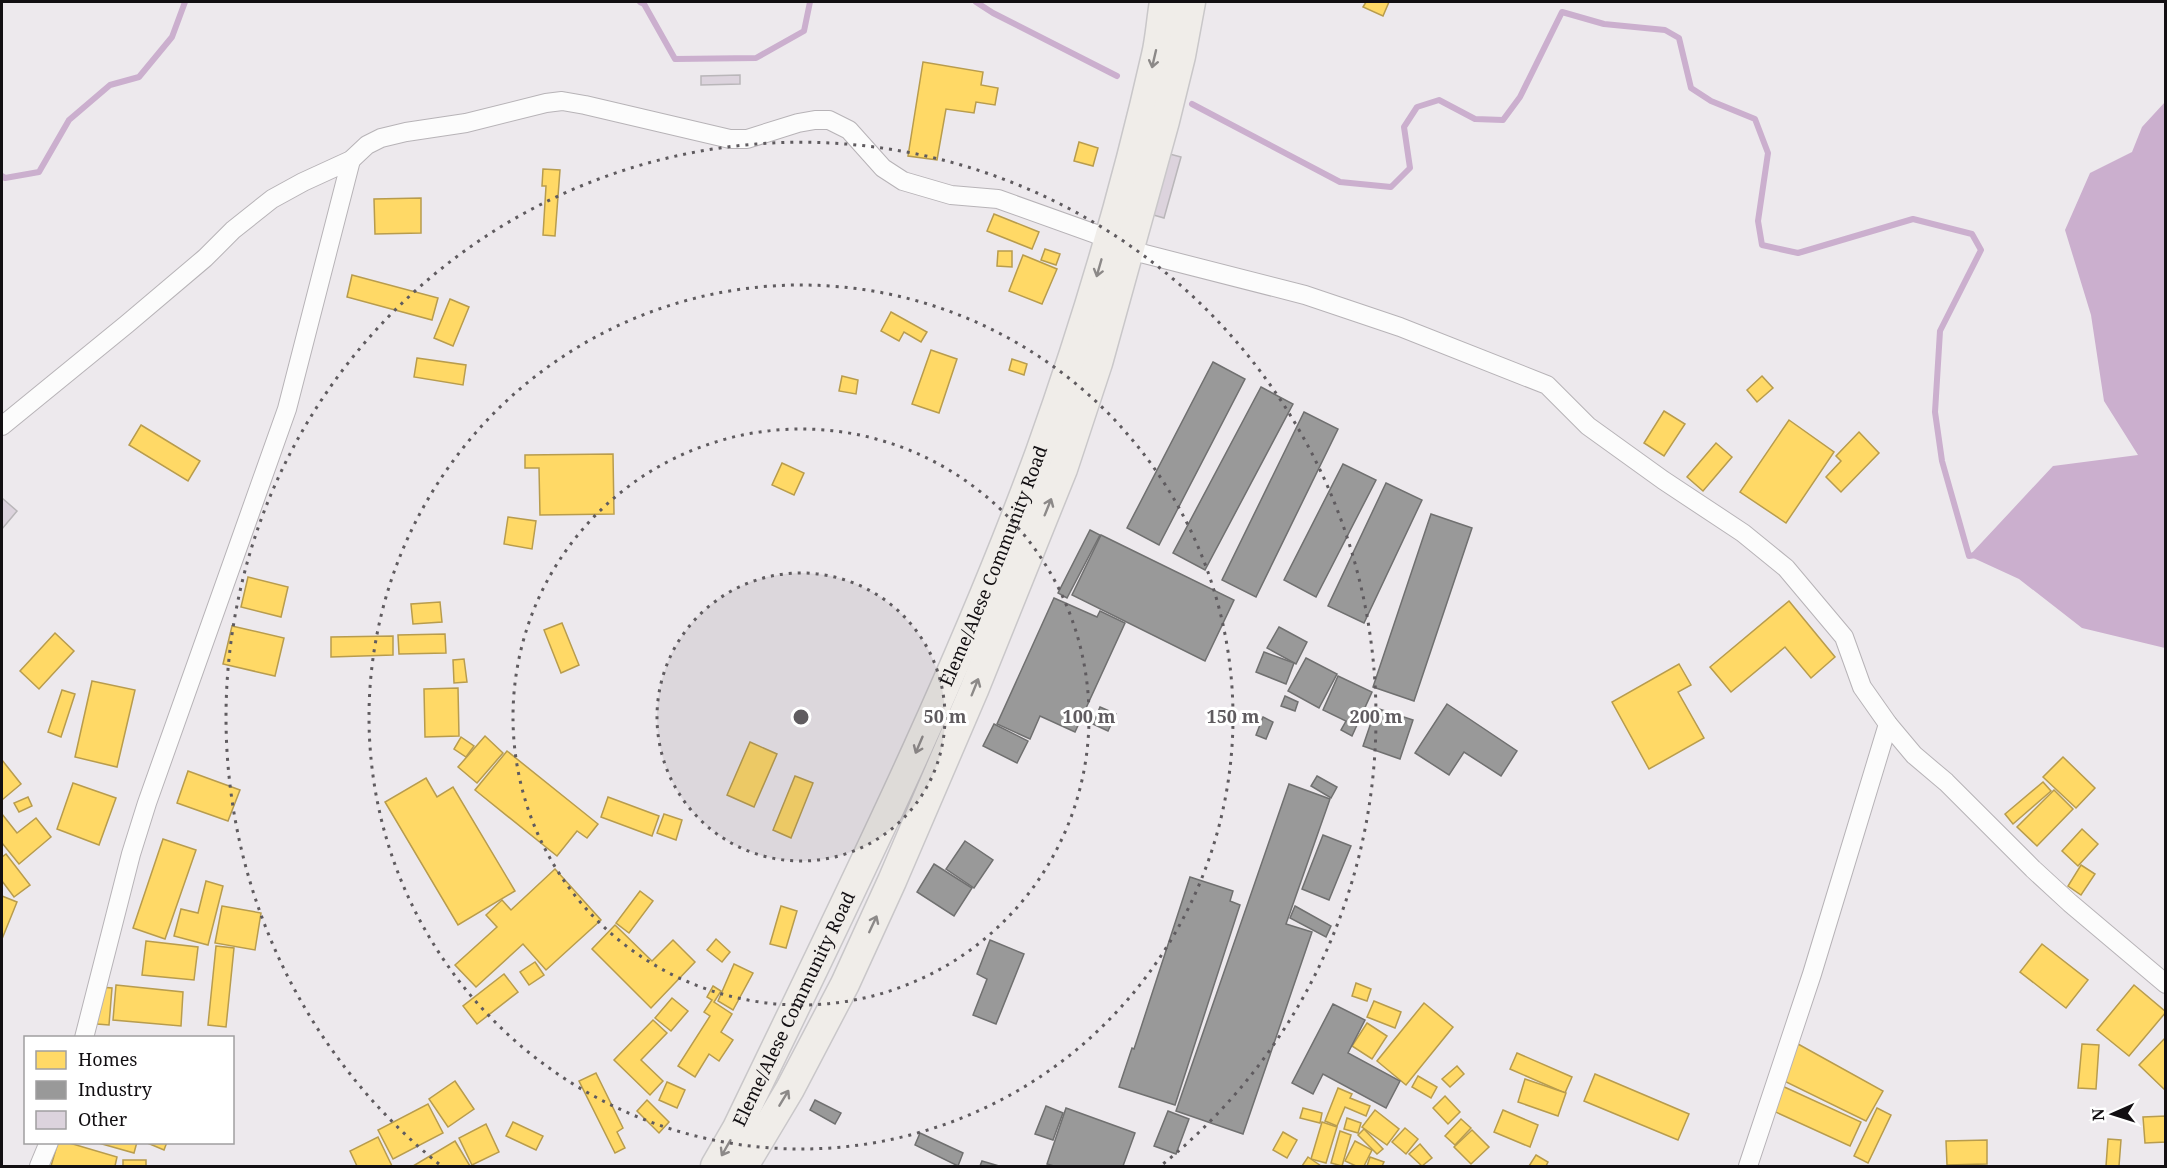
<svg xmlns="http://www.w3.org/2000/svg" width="2167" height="1168" font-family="'Noto Serif',serif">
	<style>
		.water { fill: #cbafce }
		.homes { fill: #ffd966; stroke: #b89c4d; stroke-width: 1.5 }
		.industry { fill: #999; stroke: #707070; stroke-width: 1.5 }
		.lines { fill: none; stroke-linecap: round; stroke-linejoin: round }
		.stream { stroke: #cbafce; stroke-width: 6 }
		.building { fill: #dcd3dd; stroke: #b9b6b9; stroke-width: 1.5 }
		.minor-casing { stroke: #b7b3b7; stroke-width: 20 }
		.primary-casing { stroke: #c9c7c9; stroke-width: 31 }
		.minor { stroke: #fcfcfc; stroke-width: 18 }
		.primary { stroke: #f0ede9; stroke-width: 28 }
		.oneway { stroke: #8c8988 }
		.ring { fill: none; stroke: #5f5b5f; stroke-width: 3; stroke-dasharray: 3 6 }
		.labels { text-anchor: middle; stroke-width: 6; stroke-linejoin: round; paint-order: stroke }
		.street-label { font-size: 18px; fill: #120f12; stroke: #fff }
		.centre { fill: #5f5b5f; stroke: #fff; stroke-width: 3 }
		.ring-label { font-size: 18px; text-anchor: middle; font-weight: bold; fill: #5f5b5f; stroke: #fff; stroke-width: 6; stroke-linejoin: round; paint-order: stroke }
	</style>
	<rect width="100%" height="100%" fill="#ede9ed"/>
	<polygon class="water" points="2165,102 2165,648 2082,628 2019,579 1969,556 2053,466 2138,455 2104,401 2091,315 2065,230 2090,173 2132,152 2142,127"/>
	<g class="homes">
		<polygon points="1366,2 1389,2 1383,16 1363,7"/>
		<polygon points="923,62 983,72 981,85 998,88 995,105 976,102 974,113 946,109 937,160 908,156"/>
		<polygon points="1079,142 1098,148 1093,166 1074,161"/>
		<polygon points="543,169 560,170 555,236 543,235 546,186 542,186"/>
		<polygon points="421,198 421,233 375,234 374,199"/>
		<polygon points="994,214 1039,232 1032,249 987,231"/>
		<polygon points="1045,249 1060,254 1056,265 1041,260"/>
		<polygon points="998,251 1012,251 1012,267 997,266"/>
		<polygon points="1023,255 1057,269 1042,304 1009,291"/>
		<polygon points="352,275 438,298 432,320 347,297"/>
		<polygon points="450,299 469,307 453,346 434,338"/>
		<polygon points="891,312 927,332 921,342 904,332 899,341 881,331"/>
		<polygon points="931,350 957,359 939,413 912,404"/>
		<polygon points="417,358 466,365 463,385 414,377"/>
		<polygon points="1012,359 1027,364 1024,375 1009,370"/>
		<polygon points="842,376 858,380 856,394 839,391"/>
		<polygon points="1762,376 1773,388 1757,402 1747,390"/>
		<polygon points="1664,411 1685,424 1664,456 1644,443"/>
		<polygon points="1789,420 1834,452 1786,523 1740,492"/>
		<polygon points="141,425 200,461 188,481 129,445"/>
		<polygon points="1859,432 1879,453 1841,492 1826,477 1841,461 1836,456"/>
		<polygon points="1716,443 1732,457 1703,491 1687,477"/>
		<polygon points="613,454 614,514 540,515 539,468 525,468 525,455"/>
		<polygon points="782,463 804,473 794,495 772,485"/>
		<polygon points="508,517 536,521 532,549 504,544"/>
		<polygon points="248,577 288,587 281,617 241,607"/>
		<polygon points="1789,601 1835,657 1811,678 1785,647 1731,692 1710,667"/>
		<polygon points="440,602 442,622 413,624 411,604"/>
		<polygon points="562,623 579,665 561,673 544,630"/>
		<polygon points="232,626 284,638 275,676 223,664"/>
		<polygon points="55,633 74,651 39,689 20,671"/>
		<polygon points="445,634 446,653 399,654 398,635"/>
		<polygon points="393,636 393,655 331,657 331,637"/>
		<polygon points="464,659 467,682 454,683 453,660"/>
		<polygon points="1679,664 1691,685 1678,692 1704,738 1649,769 1612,702"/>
		<polygon points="92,681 135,690 117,767 75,757"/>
		<polygon points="458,688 459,736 425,737 424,689"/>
		<polygon points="62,690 75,694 61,737 48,732"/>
		<polygon points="485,736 503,753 477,783 458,767"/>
		<polygon points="461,737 474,746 466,757 454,749"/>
		<polygon points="750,742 777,754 754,807 727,795"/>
		<polygon points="507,751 598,824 587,838 577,831 557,856 475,790"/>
		<polygon points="2063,757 2095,788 2076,808 2043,777"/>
		<polygon points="2,760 21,784 2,800"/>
		<polygon points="188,771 240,790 228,821 177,803"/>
		<polygon points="795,776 813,783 791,838 773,830"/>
		<polygon points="426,778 437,797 453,787 515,891 458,925 385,802"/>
		<polygon points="2043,782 2051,791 2013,824 2005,814"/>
		<polygon points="73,783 116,798 99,845 57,829"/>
		<polygon points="2054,790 2073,809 2037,846 2017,827"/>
		<polygon points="28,797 32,806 19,812 14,803"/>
		<polygon points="608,797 659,816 652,836 601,817"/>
		<polygon points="2,814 17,833 36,818 51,837 19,864 2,843"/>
		<polygon points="664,814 682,820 676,840 657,833"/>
		<polygon points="2082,829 2098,844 2078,866 2062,851"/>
		<polygon points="163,839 196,850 165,939 133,928"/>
		<polygon points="6,854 30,885 14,897 2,881 2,857"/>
		<polygon points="2081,865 2095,874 2081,895 2068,886"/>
		<polygon points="555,869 601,920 546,970 523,944 476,987 455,965 497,927 486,915 502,900 511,910"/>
		<polygon points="206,881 223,886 208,945 174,936 181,909 198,913"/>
		<polygon points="640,891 653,901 629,933 616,923"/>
		<polygon points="2,896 17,902 2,939"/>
		<polygon points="222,906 261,913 255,950 215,943"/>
		<polygon points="781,906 797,911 786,948 770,944"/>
		<polygon points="615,925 652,961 673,940 695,962 651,1008 592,949"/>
		<polygon points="716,939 730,952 722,962 707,950"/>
		<polygon points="146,941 198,947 194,980 142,975"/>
		<polygon points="2042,944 2088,980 2066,1008 2020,972"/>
		<polygon points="216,946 234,948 226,1027 208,1025"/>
		<polygon points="535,962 544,975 529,985 520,972"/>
		<polygon points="734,964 753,973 733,1010 718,1001"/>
		<polygon points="504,974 518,992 477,1024 463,1006"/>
		<polygon points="1356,983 1371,989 1367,1001 1352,996"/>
		<polygon points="116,985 183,992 181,1026 113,1020"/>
		<polygon points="2134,985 2166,1012 2129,1056 2097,1030"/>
		<polygon points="713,986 721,991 714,1002 732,1014 721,1032 733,1040 719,1061 709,1054 695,1077 678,1066 710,1016 704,1012 712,1000 707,997"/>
		<polygon points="100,987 112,988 109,1025 97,1024"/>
		<polygon points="672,998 688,1011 671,1031 655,1018"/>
		<polygon points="1374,1001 1401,1012 1395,1028 1367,1017"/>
		<polygon points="1424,1003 1453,1027 1406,1085 1377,1061"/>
		<polygon points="653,1020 667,1033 641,1060 663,1081 650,1095 614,1060"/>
		<polygon points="1367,1023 1387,1036 1372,1059 1352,1046"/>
		<polygon points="2166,1037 2166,1091 2139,1065"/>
		<polygon points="1798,1044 1883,1091 1866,1121 1780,1079"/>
		<polygon points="2082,1044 2099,1045 2096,1089 2078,1088"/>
		<polygon points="1517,1053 1572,1077 1565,1093 1510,1069"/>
		<polygon points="1457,1066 1464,1074 1450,1087 1442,1079"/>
		<polygon points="596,1073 623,1128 617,1132 625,1148 615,1153 579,1081"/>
		<polygon points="1595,1074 1689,1114 1678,1140 1584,1101"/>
		<polygon points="1418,1076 1437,1087 1431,1098 1412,1087"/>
		<polygon points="1525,1079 1566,1093 1558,1116 1518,1102"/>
		<polygon points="455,1081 474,1109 448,1127 429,1099"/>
		<polygon points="667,1082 685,1090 677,1108 659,1100"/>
		<polygon points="1780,1085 1861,1122 1850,1146 1769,1109"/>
		<polygon points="1338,1088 1352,1094 1350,1098 1370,1106 1366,1116 1345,1107 1337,1126 1325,1121"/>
		<polygon points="1445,1096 1460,1112 1448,1124 1433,1108"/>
		<polygon points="647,1100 669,1122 659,1133 637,1111"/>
		<polygon points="428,1104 443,1133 393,1159 378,1130"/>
		<polygon points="1303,1108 1322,1113 1320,1123 1300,1118"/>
		<polygon points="1877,1108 1891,1115 1868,1163 1854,1156"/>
		<polygon points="1375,1110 1399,1129 1387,1145 1362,1127"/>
		<polygon points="1503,1110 1538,1125 1530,1147 1494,1132"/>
		<polygon points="2166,1116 2166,1142 2145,1143 2143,1117"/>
		<polygon points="1347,1118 1361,1123 1358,1133 1344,1129"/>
		<polygon points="1461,1119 1471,1128 1455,1145 1445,1136"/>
		<polygon points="513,1122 543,1136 536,1150 506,1136"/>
		<polygon points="1322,1122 1337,1127 1326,1163 1311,1159"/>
		<polygon points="486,1124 499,1152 472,1165 459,1138"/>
		<polygon points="1405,1128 1418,1139 1406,1154 1392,1142"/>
		<polygon points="1364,1129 1383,1149 1377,1154 1358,1135"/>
		<polygon points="1472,1130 1489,1147 1471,1164 1454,1147"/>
		<polygon points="1340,1131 1351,1135 1342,1166 1331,1163"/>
		<polygon points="1283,1132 1297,1140 1287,1158 1273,1150"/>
		<polygon points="378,1137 392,1166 357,1166 350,1151"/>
		<polygon points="2108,1139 2121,1140 2119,1166 2106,1166"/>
		<polygon points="1987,1140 1987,1164 1947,1165 1946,1141"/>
		<polygon points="455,1141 470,1166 413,1166"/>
		<polygon points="1355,1141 1372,1150 1364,1166 1356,1166 1345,1161"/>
		<polygon points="58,1142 66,1142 117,1157 115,1166 51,1166"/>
		<polygon points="95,1142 137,1142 134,1153"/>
		<polygon points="145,1142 167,1142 164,1150"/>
		<polygon points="1420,1144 1432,1158 1422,1166 1409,1154"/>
		<polygon points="1536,1155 1548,1162 1546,1166 1529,1166"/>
		<polygon points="1308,1157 1321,1166 1302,1166"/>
		<polygon points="1370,1157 1384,1162 1382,1166 1367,1166"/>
		<rect x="123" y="1160" width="23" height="6"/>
	</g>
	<g class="industry">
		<polygon points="1213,362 1245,379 1159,545 1127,528"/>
		<polygon points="1261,387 1293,404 1205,570 1173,553"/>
		<polygon points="1304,412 1338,429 1256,597 1222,580"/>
		<polygon points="1343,464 1376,480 1316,597 1284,580"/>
		<polygon points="1386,483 1422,500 1364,623 1328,606"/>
		<polygon points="1431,514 1472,528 1414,701 1373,687"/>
		<polygon points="1090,530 1100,535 1067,598 1058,593"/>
		<polygon points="1101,535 1234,600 1205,661 1072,595"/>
		<polygon points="1054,598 1097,617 1100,611 1125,623 1075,732 1040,716 1030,739 997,724"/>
		<polygon points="1279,627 1307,642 1296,664 1267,648"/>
		<polygon points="1264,652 1294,663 1286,684 1256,672"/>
		<polygon points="1306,658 1337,674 1319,708 1288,691"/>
		<polygon points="1338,676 1372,692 1352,736 1341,730 1346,721 1323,710"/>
		<polygon points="1285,696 1298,702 1295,711 1281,706"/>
		<polygon points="1447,704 1517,751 1501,776 1464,752 1449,775 1415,753"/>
		<polygon points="1100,707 1116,714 1108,731 1093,724"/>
		<polygon points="1376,708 1413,720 1400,759 1363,746"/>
		<polygon points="1263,717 1273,722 1266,739 1256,735"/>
		<polygon points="994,724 1028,741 1017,763 983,746"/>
		<polygon points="1317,776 1337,787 1331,798 1311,786"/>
		<polygon points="1289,784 1330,799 1286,924 1312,932 1243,1134 1176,1111"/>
		<polygon points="1323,835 1351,846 1329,900 1302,889"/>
		<polygon points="965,841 993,860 974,888 946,869"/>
		<polygon points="934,864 972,888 954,916 917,892"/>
		<polygon points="1190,877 1233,891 1230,901 1240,905 1175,1105 1119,1087 1132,1048 1134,1049"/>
		<polygon points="1295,906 1331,926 1326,937 1290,918"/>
		<polygon points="990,940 1024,954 996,1024 973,1015 987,979 977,974"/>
		<polygon points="1333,1004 1365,1020 1348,1053 1400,1081 1386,1108 1323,1074 1313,1094 1292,1083"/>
		<polygon points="815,1100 841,1113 835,1124 810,1110"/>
		<polygon points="1046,1106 1063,1113 1053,1140 1035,1134"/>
		<polygon points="1066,1108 1135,1133 1123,1166 1054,1166 1047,1164"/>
		<polygon points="1168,1111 1189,1119 1176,1154 1154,1146"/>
		<polygon points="920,1133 963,1153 958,1166 915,1145"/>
		<polygon points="982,1161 999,1166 980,1166"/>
	</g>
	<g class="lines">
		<g class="stream">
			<polyline points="640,2 644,4 675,59 756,58 804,31 810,2"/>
			<polyline points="976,2 993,13 1117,76"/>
			<polyline points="1192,104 1340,182 1391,187 1410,168 1404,127 1417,107 1439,100 1475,119 1503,120 1520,97 1562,12 1604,24 1665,30 1679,38 1691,88 1711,101 1755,119 1768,153 1758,221 1762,245 1798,253 1913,219 1972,234 1981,250 1940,331 1935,412 1942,461 1969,556 1976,555"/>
			<polyline points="2,176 5,178 39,172 69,120 110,85 139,77 172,37 185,2"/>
		</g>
	</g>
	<g class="building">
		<polygon points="740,75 740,84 701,85 701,76"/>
		<polygon points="1166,153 1181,157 1164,218 1150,214"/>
		<polygon points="2,498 17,511 2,529"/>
	</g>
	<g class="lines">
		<defs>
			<g id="minor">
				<polyline points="1129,250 1305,295 1400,327 1547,385 1588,426 1663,480 1743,533 1786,568 1844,637 1862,687 1888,724 1914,755 1946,782 2033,869 2070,903 2166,984"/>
				<polyline points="2,426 127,324 205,258 233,230 272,199 303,182 351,160 367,145 381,138 406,132 466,123 546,103 562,101 585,105 730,139 747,139 798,123 815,120 829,120 849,130 883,168 903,181 951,195 998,199 1107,238"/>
				<polyline points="84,1038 131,854 147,803 287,409 351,160"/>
				<polyline points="39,1166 49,1142"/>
				<polyline points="1748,1166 1812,974 1888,724"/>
			</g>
			<g id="primary">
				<path id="s1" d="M715,1166L737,1128C844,905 955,684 1040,452C1086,324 1126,188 1156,55C1160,38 1161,19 1164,2"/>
				<polyline points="744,1166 790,1089 845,984 892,881 974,690 1063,469 1098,363 1165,121 1181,56 1191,2"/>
			</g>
		</defs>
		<use href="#minor" class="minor-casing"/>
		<use href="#primary" class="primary-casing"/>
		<use href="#minor" class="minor"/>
		<use href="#primary" class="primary"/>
	</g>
	<defs><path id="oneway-shaft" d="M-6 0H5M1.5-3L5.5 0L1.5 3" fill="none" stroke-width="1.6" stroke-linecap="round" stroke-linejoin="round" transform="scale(1.5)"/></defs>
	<g class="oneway">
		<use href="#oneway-shaft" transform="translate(1154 59) rotate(103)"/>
		<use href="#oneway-shaft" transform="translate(1099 268) rotate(106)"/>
		<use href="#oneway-shaft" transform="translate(1048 507) rotate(-68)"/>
		<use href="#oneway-shaft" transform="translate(975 687) rotate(-68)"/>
		<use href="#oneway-shaft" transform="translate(919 745) rotate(113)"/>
		<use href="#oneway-shaft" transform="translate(873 924) rotate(-65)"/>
		<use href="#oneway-shaft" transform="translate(784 1098) rotate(-59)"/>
		<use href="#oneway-shaft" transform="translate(726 1148) rotate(120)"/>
	</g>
	<circle cx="801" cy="717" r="144" fill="#5f5b5f" fill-opacity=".12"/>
	<g class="ring">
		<circle cx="801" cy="717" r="144"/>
		<circle cx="801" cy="717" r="288"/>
		<circle cx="801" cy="717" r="432"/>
		<path d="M439 1164A575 575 0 1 1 1163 1164"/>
	</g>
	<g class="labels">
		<g class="street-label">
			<text dy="6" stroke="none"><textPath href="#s1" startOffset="662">Eleme/Alese Community Road</textPath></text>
			<text dy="6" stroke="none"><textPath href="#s1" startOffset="176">Eleme/Alese Community Road</textPath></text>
		</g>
	</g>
	<circle cx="801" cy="717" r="9" class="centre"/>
	<g class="ring-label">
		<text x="945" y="723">50 m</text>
		<text x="1089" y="723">100 m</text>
		<text x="1233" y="723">150 m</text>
		<text x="1376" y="723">200 m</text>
	</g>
	<rect width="2167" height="1168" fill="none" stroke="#120f12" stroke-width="6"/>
	<rect x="24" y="1036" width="210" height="108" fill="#ffffff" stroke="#a09fa0" stroke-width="1.5"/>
	<rect x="36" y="1051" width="30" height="18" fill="#ffd966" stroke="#a09fa0" stroke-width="1.5"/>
	<text x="78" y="1066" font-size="18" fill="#120f12">Homes</text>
	<rect x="36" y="1081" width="30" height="18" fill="#999999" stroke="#a09fa0" stroke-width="1.5"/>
	<text x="78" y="1096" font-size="18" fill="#120f12">Industry</text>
	<rect x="36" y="1111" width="30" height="18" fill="#dcd3dd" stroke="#a09fa0" stroke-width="1.5"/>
	<text x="78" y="1126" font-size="18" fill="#120f12">Other</text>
	<g transform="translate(2113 1114) rotate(267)" stroke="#ffffff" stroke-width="4.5" paint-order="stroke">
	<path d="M0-4.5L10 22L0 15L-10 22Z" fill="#120f12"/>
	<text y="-9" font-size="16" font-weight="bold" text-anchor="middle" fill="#120f12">N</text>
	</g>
</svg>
